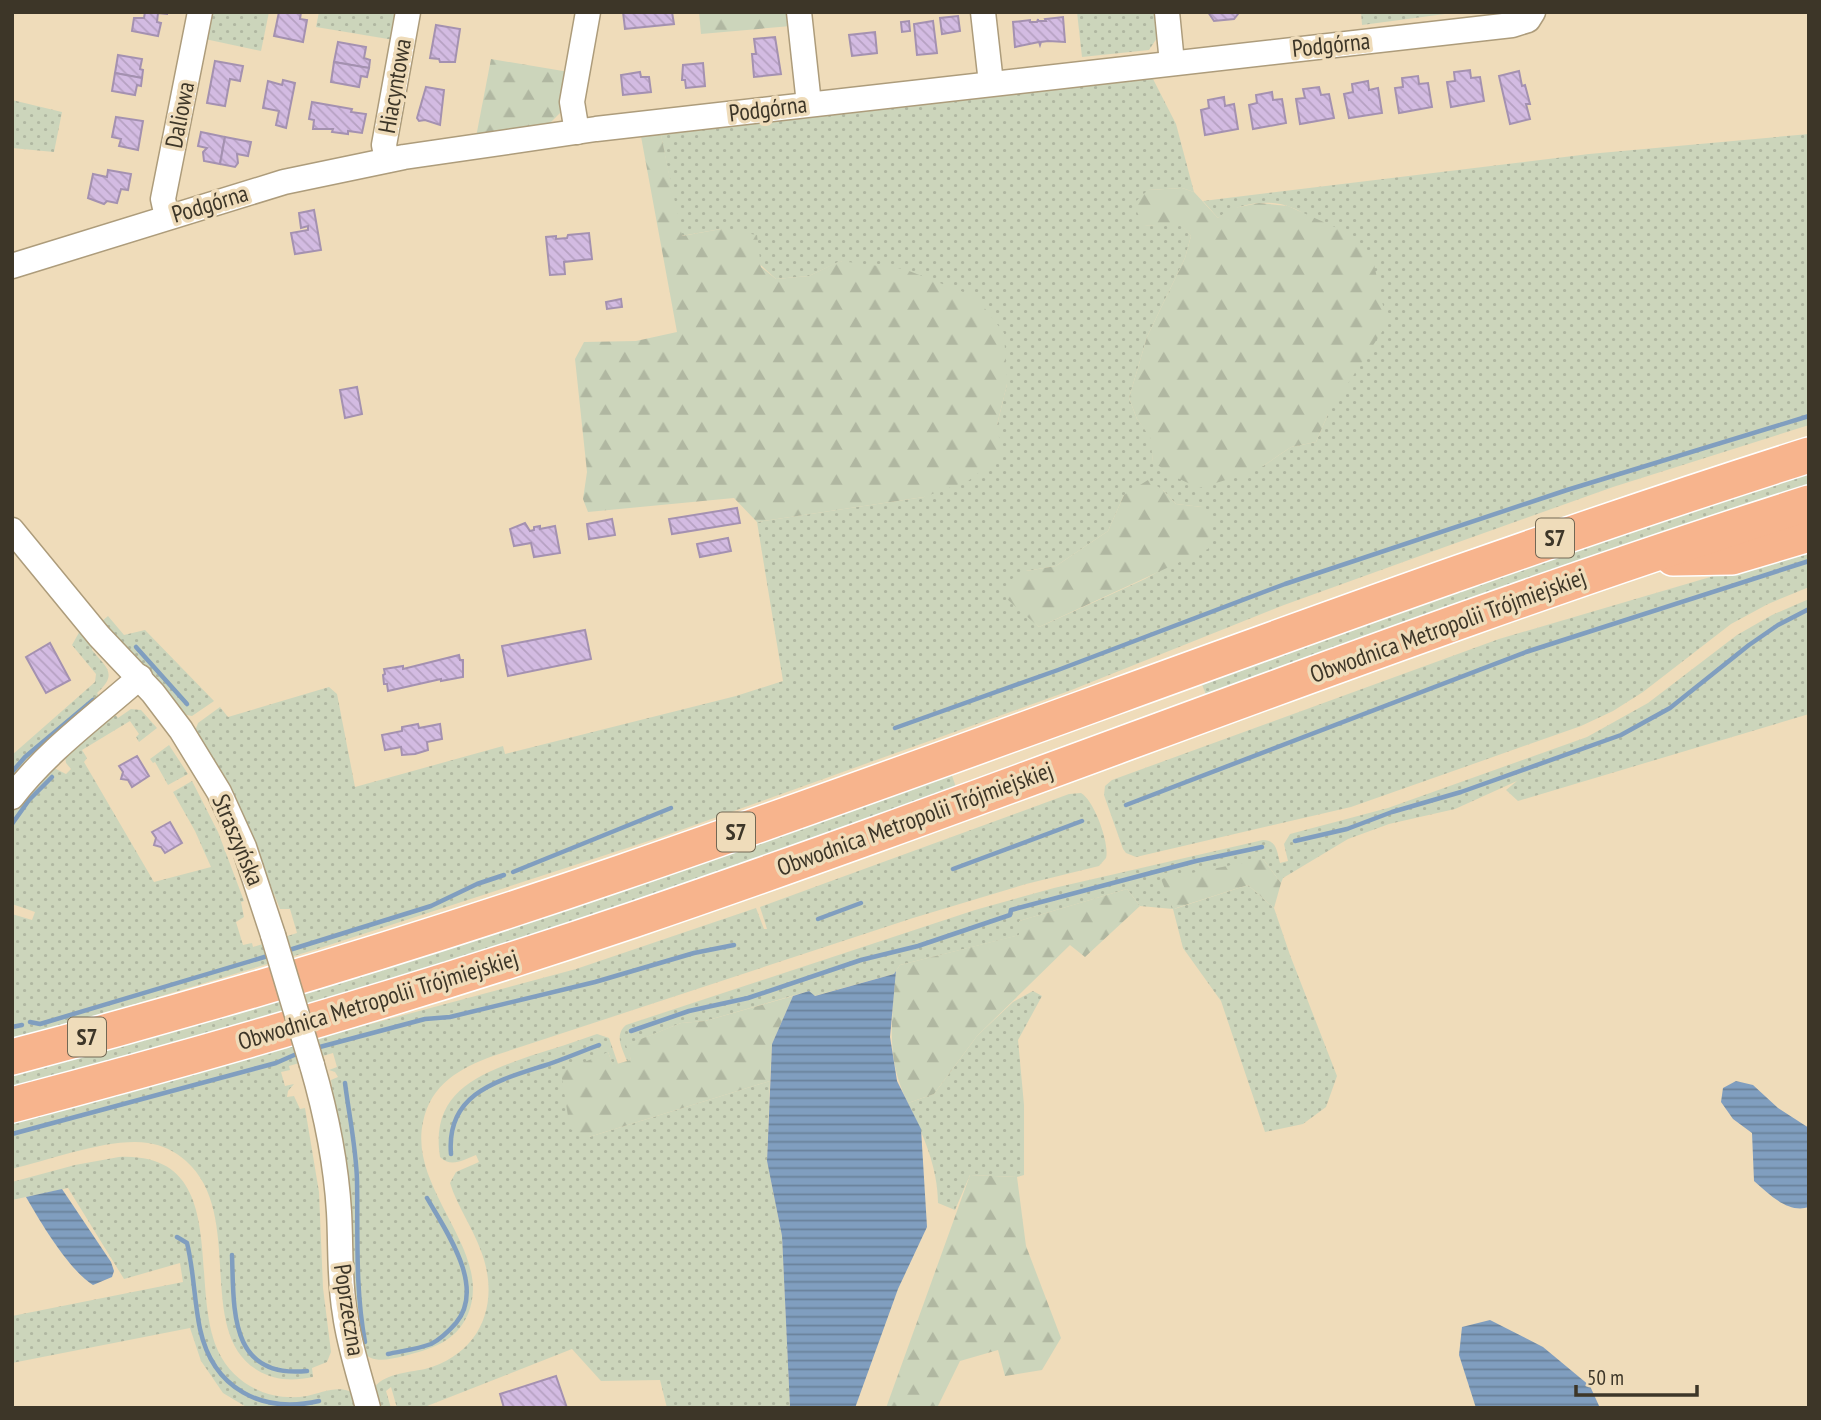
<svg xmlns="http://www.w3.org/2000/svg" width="1821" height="1420" font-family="'PT Sans Narrow',sans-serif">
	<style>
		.green { fill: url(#green-dots); fill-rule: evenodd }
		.forest { fill: url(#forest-firs) }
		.water { fill: url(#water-rules) }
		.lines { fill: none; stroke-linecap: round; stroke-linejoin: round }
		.stream { stroke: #809ebf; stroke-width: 4.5 }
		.building { fill: url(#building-back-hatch); stroke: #a491b0; stroke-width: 2 }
		.minor-casing { stroke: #ad9c7b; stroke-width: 27 }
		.highway-casing { stroke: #fff; stroke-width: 38 }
		.minor { stroke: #fff; stroke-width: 24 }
		.highway { stroke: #f7b48d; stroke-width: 35 }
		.minor-bridge-casing { stroke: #ad9c7b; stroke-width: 27; stroke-linecap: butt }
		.minor-bridge { stroke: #fff; stroke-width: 24 }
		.labels { text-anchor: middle; stroke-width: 7; stroke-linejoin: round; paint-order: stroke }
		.shield { fill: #efdcba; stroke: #726854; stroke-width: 2 }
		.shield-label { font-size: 23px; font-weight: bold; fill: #3d3628 }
		.street-label { font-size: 24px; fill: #3d3628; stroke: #efdcba }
	</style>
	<defs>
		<pattern id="green-dots" width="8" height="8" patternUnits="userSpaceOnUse" patternTransform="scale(1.75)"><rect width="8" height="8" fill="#ccd5bb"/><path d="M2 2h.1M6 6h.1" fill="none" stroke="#b0b7a1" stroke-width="1.8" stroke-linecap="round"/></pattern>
		<pattern id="forest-firs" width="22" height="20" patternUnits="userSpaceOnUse" patternTransform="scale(1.75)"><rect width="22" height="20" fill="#ccd5bb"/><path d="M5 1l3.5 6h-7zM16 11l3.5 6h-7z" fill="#b0b7a1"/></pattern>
		<pattern id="water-rules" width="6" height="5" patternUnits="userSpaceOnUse" patternTransform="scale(1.75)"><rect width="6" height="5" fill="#809ebf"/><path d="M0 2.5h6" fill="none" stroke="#6a829b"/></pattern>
		<pattern id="building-back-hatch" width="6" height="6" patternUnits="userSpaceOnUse" patternTransform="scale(1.75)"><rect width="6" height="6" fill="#d3bbe2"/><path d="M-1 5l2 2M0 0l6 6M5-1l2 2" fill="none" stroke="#b6a1c2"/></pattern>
	</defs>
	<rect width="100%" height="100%" fill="#efdcba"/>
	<g class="green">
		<polygon points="210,12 269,12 261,51 205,39"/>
		<polygon points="319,12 399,12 394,40 316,27"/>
		<polygon points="1077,12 1157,12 1159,35 1149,50 1082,57"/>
		<polygon points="1361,12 1460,12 1362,25"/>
		<path d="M1152,77L1176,124L1194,192L1182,188L1148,190L1144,226L1180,223L1191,236L1185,258L1147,337L1129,398L1137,419L1151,437L1153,462L1263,466L1291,447L1316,442L1328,414L1310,218C1304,214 1297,209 1290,207C1268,198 1236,204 1218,218L1203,201L1589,154L1809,134V425L1613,487L1442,548L1284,605L1069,691L664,836L317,949L12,1041V914L32,920L35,912L12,904V809L54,768L66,774L71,769L66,763L65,755L112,711L118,718L131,709L141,710L157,728L139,742L136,737L139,734L130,721L82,750L87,758L84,762L154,882L211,867L195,831L173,792L192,781L218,832L244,901L241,902L244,917L236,922L243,945L252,943L253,947L297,933L290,909H280L274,894L270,895L195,731L198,723L220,707L228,717L329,687L337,694L355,787L503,746L505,754L736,696L783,681L757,522L924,497L997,425L1007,384L841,261L809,276L776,279L721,229L681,236L660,130ZM1163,490L1176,504L1202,507L1170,565L1145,579L1039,627L1033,621L1026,571L1056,566L1108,531L1124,495Z"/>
		<polygon points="12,100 62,112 54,152 12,148"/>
		<polygon points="1809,466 1809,493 1209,702 1199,677"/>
		<polygon points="1809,548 1809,587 1768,604 1731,624 1643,692 1613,711 1581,726 1351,807 1136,857 1126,853 1123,849 1104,795 1105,786 1112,780 1499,639"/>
		<path d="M1809,599V714L1518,801L1506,790L1517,781L1455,809L1389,824L1348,839L1283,878L1281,883L1263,859L1174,909L1248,885L1274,908L1290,955L1337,1076L1326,1107L1303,1124L1265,1132L1221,1001L1183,948L1173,909L1140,906L1127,889L1019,921L1020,935L900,965L894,974L814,996L809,991L705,1021L681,1023L627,1045L631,1060L627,1061C622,1048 614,1035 626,1025L975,910L1054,888L1263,840C1277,840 1277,852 1280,863L1288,861L1284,844L1290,834L1388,808L1587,737L1648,703L1737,635L1772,615Z"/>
		<polygon points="108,616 124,635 145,630 214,701 192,716 181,714 100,623"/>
		<path d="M81,629L92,636V650C107,668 118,674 97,693L103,701L12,785V755L95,682L96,674L72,645Z"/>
		<polygon points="169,745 188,774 168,785 155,762 153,763 150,759"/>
		<polygon points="949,767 958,793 709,883 12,1096 12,1068"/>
		<path d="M1081,793C1094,800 1110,844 1106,858L1099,866L1026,884L913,918L493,1056C460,1068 431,1084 423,1122C408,1190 494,1251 468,1314C456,1342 431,1349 404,1356C386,1360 373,1364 360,1350L330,1095L333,1094L331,1080L338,1077L335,1072L329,1070L337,1067L333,1053L289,1066L290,1070L281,1072L285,1086L294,1084L288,1091L287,1097L294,1096L300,1109L305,1108L319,1192L323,1288L331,1352L327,1362L312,1368L313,1377C293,1381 275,1381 257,1370C194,1331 246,1214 186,1161C175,1151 162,1145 148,1143C111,1137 49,1160 12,1169V1120L576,969L756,908L764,929H767L760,907L1069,794Z"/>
		<path d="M1033,991L1042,996L1018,1040L1024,1105V1175L1017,1177L970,1175L955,1210L938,1203C938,1168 923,1134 908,1103L934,1094L977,1036L1013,1002Z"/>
		<path d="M597,1034L609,1038L618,1064L613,1066L608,1052L589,1137L770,1081L767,1161L782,1236L790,1408H667L660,1380L601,1381L572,1349L422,1408H397L391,1387L386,1391L391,1408H373L372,1390C384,1373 406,1373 425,1369C481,1354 501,1303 481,1251C473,1228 457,1206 450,1183L456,1172L479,1162L476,1155C463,1160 451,1168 440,1157C430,1092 478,1074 530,1056C552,1049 575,1042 597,1034Z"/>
		<path d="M119,1157C233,1152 187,1284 218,1351C234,1385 270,1402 307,1396C320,1393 336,1386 349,1391C356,1394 358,1401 361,1408H248L223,1393L201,1361L190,1328L12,1363V1316L183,1282L180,1263L124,1279L68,1188L12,1200V1182L75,1165Z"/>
	</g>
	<g class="forest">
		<polygon points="699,12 790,12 791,26 701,34"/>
		<polygon points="491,59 569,72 562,111 548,125 476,137"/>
		<polygon points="660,130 682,236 721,229 757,235 761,267 776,279 809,276 840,261 904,269 976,297 1004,333 1007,384 997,425 1002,455 968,481 924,497 757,522 734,498 588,512 583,499 587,472 575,359 584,342 636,341 677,332 640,131"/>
		<polygon points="1182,188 1194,192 1218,218 1229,209 1259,203 1288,206 1348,233 1372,255 1387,324 1328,414 1316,442 1291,447 1263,466 1239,476 1199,488 1175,477 1153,462 1150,437 1137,419 1129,398 1147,337 1185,258 1191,236 1180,224 1144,226 1133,204 1148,190"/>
		<polygon points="1148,480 1163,490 1176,504 1202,507 1213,523 1208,549 1039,627 1007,599 1010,580 1026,571 1056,566 1108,531 1124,495"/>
		<polygon points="1263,859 1281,883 1274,908 1248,885 1173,909 1161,879"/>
		<path d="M1127,889L1140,906L1085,957L1070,945L977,1036L934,1094L908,1103C885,1058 892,1019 896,971L900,965L1019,935V921Z"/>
		<polygon points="793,996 772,1044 770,1081 589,1137 570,1129 561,1072 608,1052 613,1065 631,1060 626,1045 681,1023 705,1021"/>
		<polygon points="970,1175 1017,1177 1026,1246 1061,1338 1042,1370 1005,1376 998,1350 960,1361 937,1408 886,1408"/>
	</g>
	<g class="water">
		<polygon points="896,971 890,1037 897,1081 921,1129 927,1227 898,1289 855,1408 790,1408 782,1236 767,1161 772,1044 793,996 809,991 815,996 894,974"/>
		<path d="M1736,1081L1753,1085L1778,1108L1809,1128V1207C1788,1214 1769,1194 1754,1181L1752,1133L1733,1119L1721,1102L1723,1088Z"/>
		<path d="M62,1189L111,1262L114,1271L112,1277L93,1285C68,1269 41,1223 26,1197Z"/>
		<polygon points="1490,1320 1543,1347 1590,1386 1600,1408 1476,1408 1459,1355 1462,1327"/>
	</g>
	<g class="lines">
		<g class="stream">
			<polyline points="136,647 187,704"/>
			<polyline points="895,728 1058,670 1285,584 1567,490 1809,416"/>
			<polyline points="12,772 25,757 93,700"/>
			<polyline points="1126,805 1526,652 1809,561"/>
			<polyline points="12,824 29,800 52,777"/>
			<polyline points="1295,841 1347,829 1392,812 1461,792 1621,735 1670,708 1749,645 1778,625 1809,609"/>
			<polyline points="953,869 1082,821"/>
			<polyline points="513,872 671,808"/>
			<polyline points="818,919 861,903"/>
			<polyline points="286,951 431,906 477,884 504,875"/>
			<polyline points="30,1022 40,1024 271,955"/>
			<polyline points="12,1027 22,1025"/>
			<polyline points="631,1031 689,1011 748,998 861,960 918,946 1010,915 1011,910 1196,861 1262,847"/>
			<polyline points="316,1048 425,1019 450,1017 595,982 694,953 734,945"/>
			<path d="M345,1083C349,1115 356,1147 357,1180C358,1234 355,1288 365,1342"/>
			<polyline points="12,1134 276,1063 301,1052"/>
			<path d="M451,1154C446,1094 496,1081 543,1066C562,1060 580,1052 599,1045"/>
			<path d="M177,1237L187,1243C194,1271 194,1301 200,1329C213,1389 262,1414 319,1401"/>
			<path d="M232,1255C234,1310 229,1379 307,1371"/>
			<path d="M388,1354C402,1351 418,1349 431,1344C441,1339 448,1332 456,1323C486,1287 446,1231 427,1198"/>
		</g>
	</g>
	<g class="building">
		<polygon points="145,12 167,12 167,14 158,13 157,22 161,23 158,36 132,31 134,18 144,18"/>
		<polygon points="279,12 301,12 300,19 307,20 303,42 274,36"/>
		<polygon points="623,12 672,12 674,24 625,29"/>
		<polygon points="1208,12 1238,12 1238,14 1234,19 1214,21"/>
		<polygon points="958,16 960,31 942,34 940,18"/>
		<polygon points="1063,17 1065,42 1048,41 1041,42 1040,45 1039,42 1015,47 1013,22 1030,20 1030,22 1037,22 1038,19 1038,21 1046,21 1045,19"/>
		<polygon points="909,21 910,31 902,32 901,22"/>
		<polygon points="933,21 937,53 917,55 914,24"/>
		<polygon points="436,25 460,29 455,62 440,62 439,59 430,58"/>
		<polygon points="875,32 877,53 852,56 849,35"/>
		<polygon points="775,37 781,74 754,77 752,54 756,54 754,39"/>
		<polygon points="338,42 366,47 364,58 370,60 369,68 334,62"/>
		<polygon points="118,55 142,59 140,69 143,70 142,78 115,73"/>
		<polygon points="215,61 243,66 240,81 230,79 225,106 207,103"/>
		<polygon points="334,62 369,68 367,77 361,76 359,87 331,82"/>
		<polygon points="703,63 705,86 686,88 685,80 682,80 683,65"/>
		<polygon points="1470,70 1471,78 1480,77 1484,101 1451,107 1447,82 1455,81 1454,72"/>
		<polygon points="1519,71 1522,86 1525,85 1530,104 1526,104 1530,119 1510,124 1499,76"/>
		<polygon points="640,72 641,77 649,77 651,92 623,95 621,75"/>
		<polygon points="115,73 142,78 141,86 137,85 135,95 112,91"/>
		<polygon points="1418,76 1419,84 1428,83 1432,107 1399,113 1395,88 1403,87 1402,78"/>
		<polygon points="283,80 295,83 286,128 276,125 279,111 263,108 268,81 282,85"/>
		<polygon points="1368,81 1369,90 1378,88 1382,113 1349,118 1344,94 1353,92 1352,84"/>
		<polygon points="426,87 444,90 440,125 425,120 419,121 417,118"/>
		<polygon points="1319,87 1321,95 1329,94 1334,118 1300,124 1296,99 1305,98 1303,89"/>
		<polygon points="1272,92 1273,100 1282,99 1286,123 1253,129 1249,105 1257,103 1256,95"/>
		<polygon points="1224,97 1225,106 1234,104 1238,129 1205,135 1201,110 1209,108 1208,100"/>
		<polygon points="312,102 352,109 351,112 366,114 362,133 348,131 348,134 332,132 333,129 313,129 314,120 309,119"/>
		<polygon points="116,117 143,121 138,150 119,146 121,139 112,137"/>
		<polygon points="201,132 225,137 220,164 204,161 203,152 207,148 198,146"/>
		<polygon points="225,137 251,142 248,156 237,154 238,163 235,167 220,164"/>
		<polygon points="108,170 131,174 128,190 121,189 117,203 107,201 104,204 88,198 93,174 107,177"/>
		<polygon points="314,210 321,250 295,254 291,233 308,230 308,226 301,228 299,213"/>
		<polygon points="589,233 592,259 564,262 565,274 550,275 546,237 556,236 556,239 567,238 568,235"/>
		<polygon points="621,299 622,307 607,309 606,302"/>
		<polygon points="357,387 362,414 345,418 340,390"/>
		<polygon points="737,508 740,523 672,534 669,519"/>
		<polygon points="612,519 615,535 589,539 587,524"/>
		<polygon points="525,523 530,531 534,530 534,527 540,526 540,529 555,526 560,553 534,557 531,543 514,546 510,529"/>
		<polygon points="728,538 731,551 700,557 697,544"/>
		<polygon points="585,630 591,659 508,676 502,646"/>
		<polygon points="50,643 70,680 46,693 26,657"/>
		<polygon points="459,655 460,660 463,660 463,677 441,681 441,679 388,691 387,684 384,684 383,675 385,674 384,669 403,666 403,669"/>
		<polygon points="418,724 419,728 440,724 442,739 427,742 428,750 415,754 402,755 401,747 385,750 382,735 402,731 402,727"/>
		<polygon points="137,756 149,776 132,787 128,780 121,779 123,772 119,766"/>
		<polygon points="170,822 182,843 165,853 161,847 154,845 156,838 152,832"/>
		<polygon points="556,1376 567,1408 504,1408 500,1394"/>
	</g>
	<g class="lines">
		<defs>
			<g id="minor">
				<polyline points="799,12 809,104"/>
				<polyline points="983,12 991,83"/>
				<polyline points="1167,12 1172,63"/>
				<polyline points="577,132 572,102 588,12"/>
				<polyline points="387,160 384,145 408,12"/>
				<polyline points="167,217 163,199 200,12"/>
				<polyline points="12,266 284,182 404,157 596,129 1512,25 1528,20 1533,12"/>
				<polyline points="12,530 99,636 153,693 181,730 219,792 244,847 273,935"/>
				<path d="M12,797C47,751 97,715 140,677"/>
				<path d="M312,1065C326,1113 336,1162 339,1212C341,1246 339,1280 345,1314C349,1345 360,1377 368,1408"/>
			</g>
			<g id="highway">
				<polyline points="1673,558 1732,557 1809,534"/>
				<path d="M12,1057C218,1003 422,941 623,872C1019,737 1409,582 1809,455"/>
				<path d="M12,1105C221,1050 429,989 633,920C1026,786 1412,629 1809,503"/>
			</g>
		</defs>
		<use href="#minor" class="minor-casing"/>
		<use href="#highway" class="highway-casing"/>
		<use href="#minor" class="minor"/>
		<use href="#highway" class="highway"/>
		<defs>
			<polyline id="minor-bridge" points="273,935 312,1065"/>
		</defs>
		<use href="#minor-bridge" class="minor-bridge-casing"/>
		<use href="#minor-bridge" class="minor-bridge"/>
	</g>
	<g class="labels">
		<g class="shield">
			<rect x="1536" y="518.5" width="38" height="39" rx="5"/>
			<rect x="717" y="812.5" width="38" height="39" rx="5"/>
			<rect x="68" y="1017.5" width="38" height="39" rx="5"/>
		</g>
		<g class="shield-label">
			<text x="1555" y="546">S7</text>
			<text x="736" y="840">S7</text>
			<text x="87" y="1045">S7</text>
		</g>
		<g class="street-label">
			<text transform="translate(1331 45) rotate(-6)" y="8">Podgórna</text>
			<text transform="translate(395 86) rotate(-80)" y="8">Hiacyntowa</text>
			<text transform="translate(768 109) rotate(-7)" y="8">Podgórna</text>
			<text transform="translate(180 115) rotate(-79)" y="8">Daliowa</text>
			<text transform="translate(210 204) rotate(-17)" y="8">Podgórna</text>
			<text transform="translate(1448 626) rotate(-20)" y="8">Obwodnica Metropolii Trójmiejskiej</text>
			<text transform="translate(915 819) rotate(-20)" y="8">Obwodnica Metropolii Trójmiejskiej</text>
			<text transform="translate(238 840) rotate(67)" y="8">Straszyńska</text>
			<text transform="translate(378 1000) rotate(-17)" y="8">Obwodnica Metropolii Trójmiejskiej</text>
			<text transform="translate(349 1310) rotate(81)" y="8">Poprzeczna</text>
		</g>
	</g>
	<rect width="1821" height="1420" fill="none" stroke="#3d3628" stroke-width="28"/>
	<path d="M1576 1385v10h121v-10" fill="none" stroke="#3d3628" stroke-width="3.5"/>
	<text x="1587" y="1385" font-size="21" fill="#3d3628" stroke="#efdcba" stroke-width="5" paint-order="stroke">50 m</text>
</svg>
